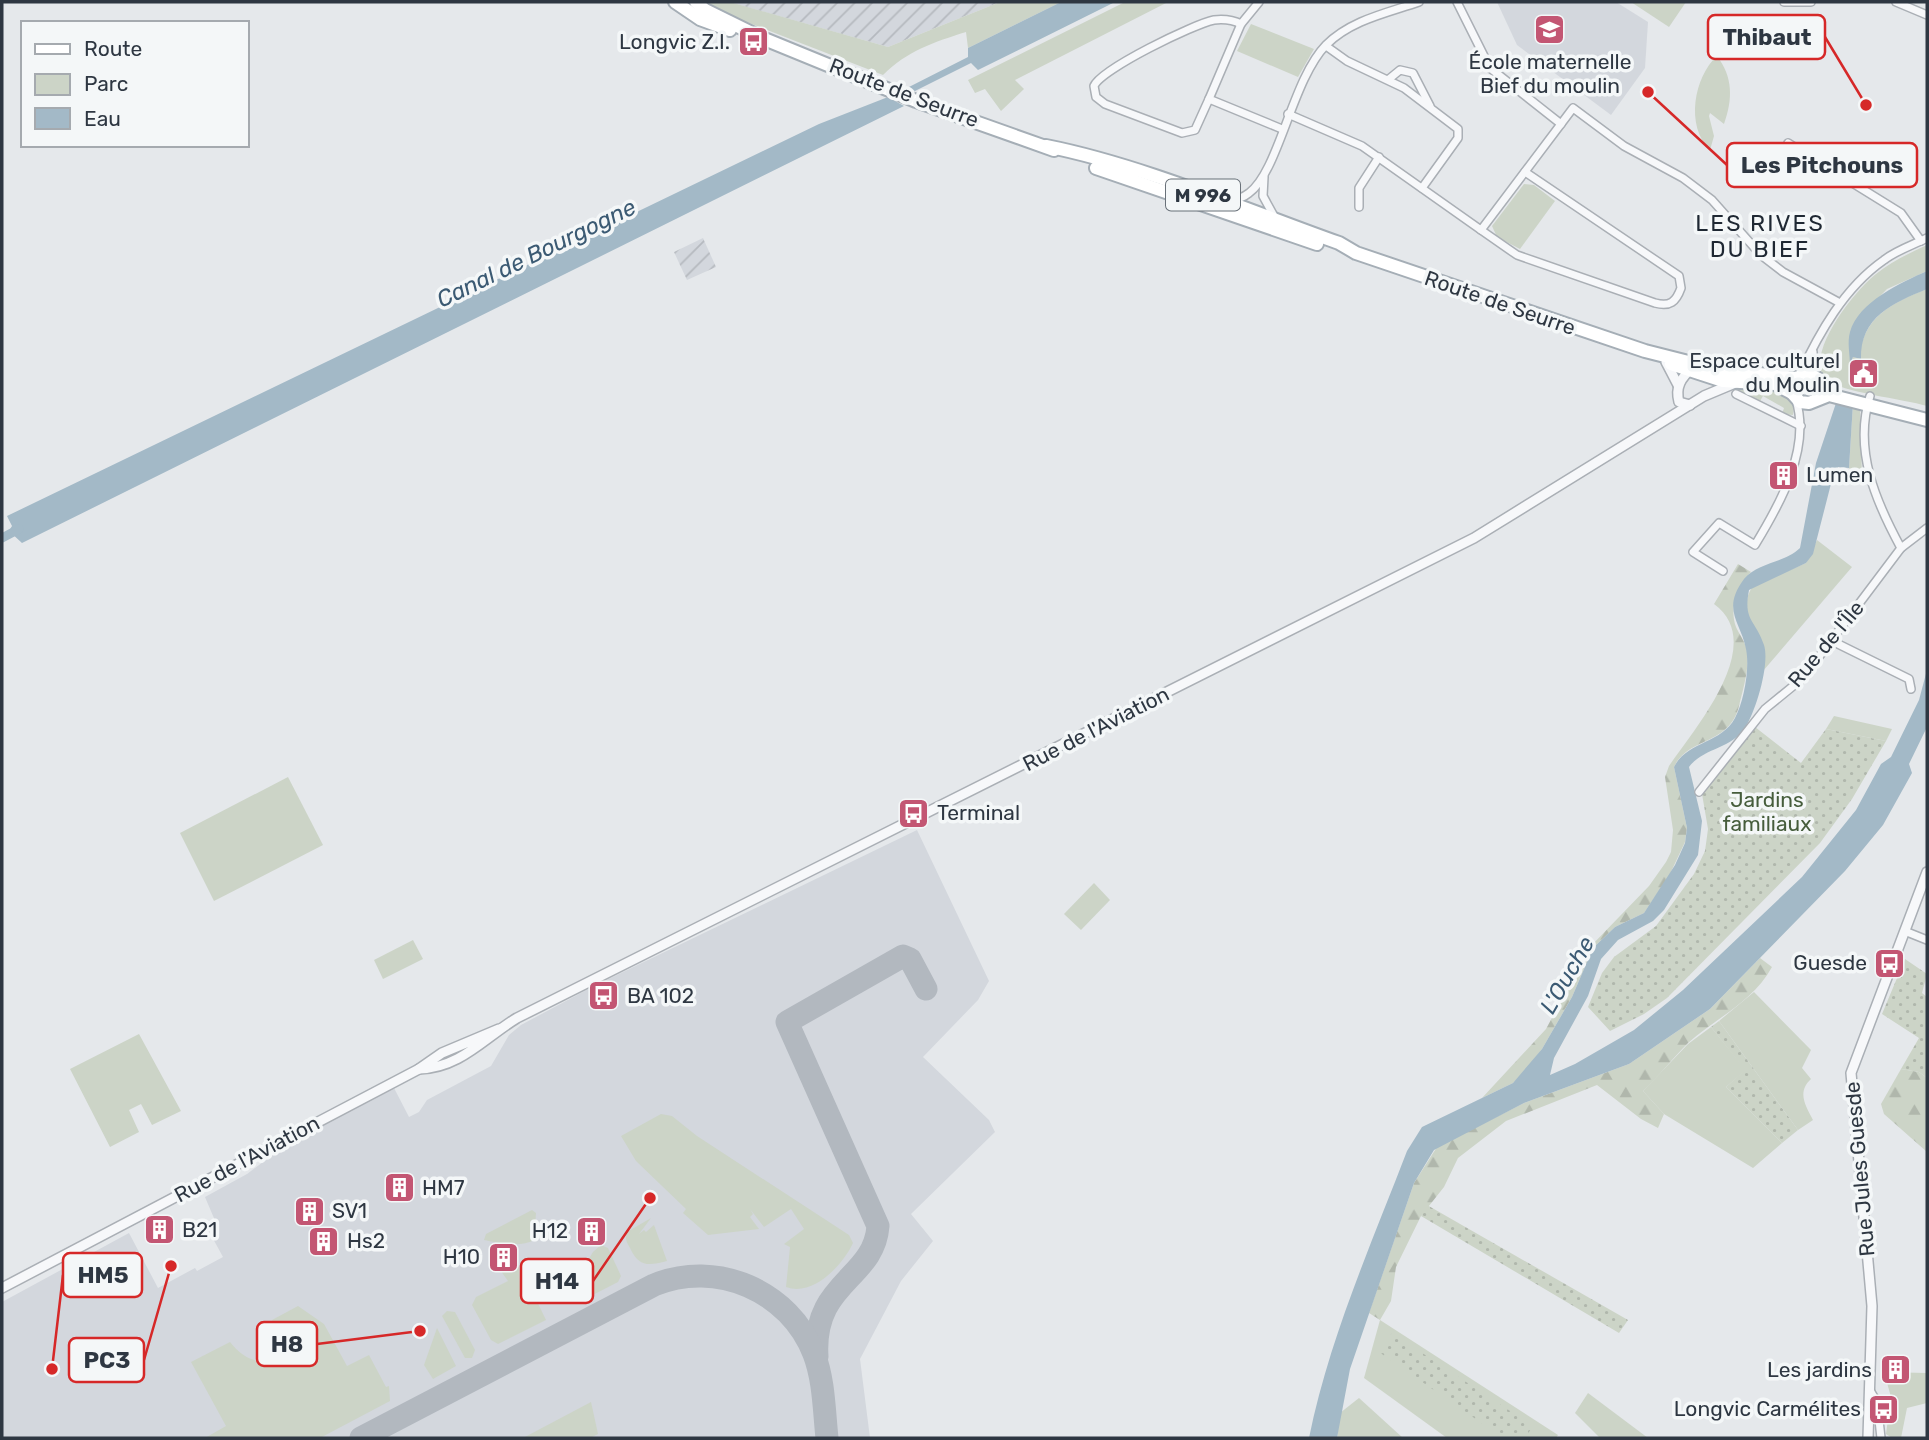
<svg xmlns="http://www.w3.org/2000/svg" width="1929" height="1440" font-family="Rubik,sans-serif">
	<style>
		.built { fill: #d3d7dd }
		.industrial { fill: url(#industrial-furrows) }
		.green { fill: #ccd4c7 }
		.forest { fill: url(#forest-firs) }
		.garden { fill: url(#garden-dots) }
		.water { fill: #a3b9c7 }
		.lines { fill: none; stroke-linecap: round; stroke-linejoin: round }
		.canal { stroke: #a3b9c7; stroke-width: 9 }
		.taxiway { stroke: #b2b8bf; stroke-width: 23 }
		.minor-casing { stroke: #aaafb5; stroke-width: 10 }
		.tertiary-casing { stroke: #aaafb5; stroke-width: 12 }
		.primary-casing { stroke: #a5aeb6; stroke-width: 16 }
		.minor { stroke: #f7f8fa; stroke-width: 7 }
		.tertiary { stroke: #f7f8fa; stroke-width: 9 }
		.primary { stroke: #fff; stroke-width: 12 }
		.labels { text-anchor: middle; stroke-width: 7; stroke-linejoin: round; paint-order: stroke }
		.shield { fill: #f4f7f8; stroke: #697179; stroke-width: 2 }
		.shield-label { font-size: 19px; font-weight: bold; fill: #2e3742 }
		.poi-label { font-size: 21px; fill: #2e3742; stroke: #f4f7f8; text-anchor: end }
		.street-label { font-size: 21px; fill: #2e3742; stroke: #f4f7f8 }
		.park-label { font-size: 21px; fill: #465d3c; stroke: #f4f7f8 }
		.neighbourhood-label { font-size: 23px; letter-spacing: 2px; fill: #1f2833; stroke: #f4f7f8 }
		.water-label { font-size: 23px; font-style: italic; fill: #3b5a73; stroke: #f4f7f8 }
		.leader { fill: none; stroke: #d62828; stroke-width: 2.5 }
		.callout-dot { fill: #d62828; stroke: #f4f7f8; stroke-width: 2.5 }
		.callout { fill: #f4f7f8; stroke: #d62828; stroke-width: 2.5 }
		.callout-label { font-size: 23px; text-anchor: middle; font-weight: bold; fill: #2e3742 }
	</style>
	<defs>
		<pattern id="industrial-furrows" width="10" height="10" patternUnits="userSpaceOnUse" patternTransform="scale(1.75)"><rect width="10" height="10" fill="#d3d7dd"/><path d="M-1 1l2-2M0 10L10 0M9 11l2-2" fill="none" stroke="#b5b9bf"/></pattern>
		<pattern id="forest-firs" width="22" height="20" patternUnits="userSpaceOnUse" patternTransform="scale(1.75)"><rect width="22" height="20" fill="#ccd4c7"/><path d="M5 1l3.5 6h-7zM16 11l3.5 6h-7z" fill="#b0b7ac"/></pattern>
		<pattern id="garden-dots" width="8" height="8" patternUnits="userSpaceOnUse" patternTransform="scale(1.75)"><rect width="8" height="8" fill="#ccd4c7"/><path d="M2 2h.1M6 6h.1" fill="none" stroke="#b0b7ac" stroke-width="1.8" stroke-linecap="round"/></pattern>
	</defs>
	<rect width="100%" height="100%" fill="#e5e8eb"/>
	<g class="built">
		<polygon points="1497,2 1616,2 1648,22 1645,68 1611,115 1517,45"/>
		<polygon points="917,830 989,981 978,1000 923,1057 989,1120 995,1132 911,1214 933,1241 901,1281 860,1359 870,1438 2,1438 2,1302 129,1233 158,1288 195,1268 197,1271 223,1257 211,1235 219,1230 205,1197 247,1174 286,1145 394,1088 409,1117 419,1112 427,1100 491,1066 509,1035 521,1025 592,987"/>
	</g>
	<g class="industrial">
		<polygon points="729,2 1000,2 888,47"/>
		<polygon points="703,238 716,267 687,280 674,252"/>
	</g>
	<g class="green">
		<path d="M704,2H730L888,47L1000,2H1061L968,48L966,32C934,42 907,51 883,75L718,11Z"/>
		<polygon points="1125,2 1168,2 1015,80 1024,89 1001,111 985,89 975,93 968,80"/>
		<polygon points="1631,2 1686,2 1669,27"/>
		<polygon points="1251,24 1314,49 1298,77 1237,51"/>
		<path d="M1717,56C1733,77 1733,99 1724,124L1710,113L1709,116L1714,136L1710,150C1685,126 1694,77 1717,56Z"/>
		<polygon points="1524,184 1534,185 1555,201 1520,249 1497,237 1492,226"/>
		<path d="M1927,245V271L1887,289L1855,322L1851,365L1853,357L1860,358C1861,318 1893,302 1927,289V406C1903,399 1841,392 1827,380C1801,357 1856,289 1876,274C1892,261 1910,253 1927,245Z"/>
		<path d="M1738,387C1758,387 1799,383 1793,415L1782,414L1784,408L1763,396L1760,401L1737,390Z"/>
		<polygon points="1853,403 1860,408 1862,477 1849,468"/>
		<path d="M1817,540L1852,567L1763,671C1767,642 1733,613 1753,586L1806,563Z"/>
		<polygon points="1834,716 1892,729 1886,741 1826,729"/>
		<polygon points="288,777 323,845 214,901 180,833"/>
		<polygon points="1094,883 1110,900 1081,930 1064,914"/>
		<polygon points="413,940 423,959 383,979 374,960"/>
		<path d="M1754,992L1811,1050L1802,1068L1811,1079C1797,1092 1805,1105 1813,1120L1798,1130L1719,1021Z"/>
		<polygon points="1711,1027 1746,1070 1726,1087 1782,1143 1753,1168 1664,1114 1643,1091 1688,1044"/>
		<polygon points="139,1034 181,1111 152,1125 141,1104 129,1110 139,1132 110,1147 70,1069"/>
		<path d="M661,1114L672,1116L697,1136L849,1235L853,1243C843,1265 813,1297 786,1287L790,1247L784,1244L804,1229L791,1209L764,1227L750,1209L753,1214L750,1217L759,1229L708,1235L683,1213L686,1209L636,1161L621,1136Z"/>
		<path d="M532,1210L536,1213L534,1240C521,1248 497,1243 484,1240L486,1234Z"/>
		<path d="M651,1218L639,1234L644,1230L646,1232L654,1225L667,1261C648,1266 639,1267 630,1248C626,1241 625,1239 627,1232Z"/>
		<polygon points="601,1245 608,1248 621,1276 618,1282 583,1300 575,1282 593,1252"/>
		<polygon points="498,1267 519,1267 520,1285 529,1285 546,1320 498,1344 491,1340 472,1305 476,1297 508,1281"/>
		<path d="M298,1306L324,1324L347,1366L369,1355L386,1387L389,1386L390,1401L320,1438H205L226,1426L191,1362L230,1342C247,1364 275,1372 279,1336L272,1320Z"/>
		<polygon points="447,1311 455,1312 475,1350 472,1358 465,1358 442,1316"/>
		<polygon points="1380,1320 1558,1435 1556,1438 1447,1438 1364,1378"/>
		<polygon points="437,1328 456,1366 433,1379 424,1365"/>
		<polygon points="1884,1372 1927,1373 1927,1403 1907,1408 1901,1438 1892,1438 1886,1434 1891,1397"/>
		<polygon points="1588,1393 1648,1438 1600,1438 1575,1413"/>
		<polygon points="1359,1398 1403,1438 1337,1438 1340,1413"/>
		<polygon points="591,1402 598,1434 590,1438 523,1438"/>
	</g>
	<g class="forest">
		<path d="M1738,564L1751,572C1737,586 1729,608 1736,627C1739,634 1744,640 1746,647C1751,664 1743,689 1739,706C1729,746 1689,736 1674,767L1687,828L1685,842L1669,876L1644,913L1615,927L1593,948L1572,997L1542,1049L1524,1073L1513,1083L1482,1098L1546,1029L1590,947L1649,886L1666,862L1671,852L1673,830L1665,777L1669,766C1694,729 1769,644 1714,604Z"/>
		<path d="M1760,958L1772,967C1753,1002 1717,1017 1688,1043C1673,1058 1659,1076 1643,1091L1664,1114L1658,1128L1641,1119L1597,1085L1506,1121L1458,1158L1444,1187L1421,1216L1396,1267L1391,1301L1380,1320L1369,1313L1414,1183L1437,1147L1524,1103L1629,1064L1710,1009Z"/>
		<polygon points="1901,1069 1919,1072 1927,1078 1927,1152 1884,1114 1881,1104"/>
	</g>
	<g class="garden">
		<polygon points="1755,727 1801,763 1826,729 1886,741 1852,799 1820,843 1667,998 1644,1014 1610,1031 1588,1007 1602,973 1614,957 1656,926 1694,874 1705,851 1708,829 1702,794"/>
		<polygon points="1905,959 1927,974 1922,993 1927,997 1927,1078 1919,1072 1901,1069 1919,1038 1882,1014"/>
		<polygon points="1719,1021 1798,1130 1782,1143 1726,1087 1745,1070 1711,1027"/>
		<polygon points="1427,1205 1628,1320 1619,1333 1421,1216"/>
		<polygon points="1392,1333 1533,1426 1525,1438 1503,1438 1379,1352"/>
	</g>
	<g class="water">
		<polygon points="1061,2 1115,2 978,70 971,63 915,91 907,88 968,57 968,48"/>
		<polygon points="888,97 904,106 22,543 9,531 12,526 7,516 819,124"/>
		<path d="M1927,271V289C1893,303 1860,317 1861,359L1853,357L1850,365C1850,355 1847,342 1850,332C1858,302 1902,282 1927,271Z"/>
		<path d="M1836,403H1853L1849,468L1838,467L1833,476L1813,554L1806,563L1749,590C1743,621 1755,619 1764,645C1770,664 1756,711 1745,728C1731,749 1703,748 1689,767L1702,821L1698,855L1664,910L1653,921L1618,940L1601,959L1588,996L1554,1058L1550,1075L1575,1064L1634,1030L1683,990L1802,877L1856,810L1881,764L1891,757L1919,700L1927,670V727L1909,764L1912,773L1883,825L1845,871L1710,1009L1629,1064L1524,1103L1434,1150L1414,1183L1350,1369L1337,1438H1309C1329,1339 1371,1245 1407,1151L1422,1127L1513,1083L1542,1049L1572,997L1593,948L1615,927L1644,913L1675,865L1685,843L1687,828L1674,767C1687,741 1721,744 1735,718C1744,701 1750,668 1746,649C1741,622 1721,610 1744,579C1758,562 1785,563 1800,548L1816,463Z"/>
	</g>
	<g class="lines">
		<polyline class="canal" points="2,538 19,529"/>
		<g class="taxiway">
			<path d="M817,1357C812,1281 874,1280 878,1226L787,1022L903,956L910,959L926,989"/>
			<path d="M361,1438L654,1285C716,1259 790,1291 814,1354C824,1380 824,1410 827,1438"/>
		</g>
		<defs>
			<g id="minor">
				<polyline points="1259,2 1241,24 1209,99 1282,129"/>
				<polyline points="1457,2 1490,68 1561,124"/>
				<polyline points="1784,2 1811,2"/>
				<polyline points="1896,2 1927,15"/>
				<polyline points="1326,46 1347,61 1404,88 1458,129 1458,138 1422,188"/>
				<polyline points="1389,79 1400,70 1413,73 1430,106"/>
				<path d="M1209,99L1195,130L1182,133L1105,104L1096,97L1094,86C1101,69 1194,24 1214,20C1223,19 1233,20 1241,24"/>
				<polyline points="1288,114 1362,146 1481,230 1573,108 1624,146 1683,178 1712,200 1761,255 1783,272 1840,303"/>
				<polyline points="1788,143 1901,213 1921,241"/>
				<polyline points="1264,177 1263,196 1275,218"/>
				<path d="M1229,201C1235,200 1244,197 1249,193C1279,171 1292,80 1326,45C1351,20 1387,13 1419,2"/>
				<polyline points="1359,207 1359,188 1379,157"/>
				<path d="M1481,230L1517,255L1655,303C1670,307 1676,302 1681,288L1679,276L1525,172"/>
				<polyline points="1813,352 1814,377"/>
				<path d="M1799,376C1819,333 1844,288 1884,260C1897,250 1913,245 1927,238"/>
				<polyline points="1736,394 1801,426"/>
				<path d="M1870,396C1853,450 1876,502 1901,548"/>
				<path d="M1723,571L1693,552L1719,523L1755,545C1780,504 1811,449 1796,400"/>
				<polyline points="1832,641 1909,679 1911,689"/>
				<polyline points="1699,792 1765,709 1803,678 1901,548 1927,528"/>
				<polyline points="1907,932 1927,940"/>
				<polyline points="1871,1392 1877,1402 1881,1438"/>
			</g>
			<g id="tertiary">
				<polyline points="1666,362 1678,385"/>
				<path d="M1690,405L1679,402C1675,387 1681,378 1692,368"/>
				<path d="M499,1029L442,1053L419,1069C460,1068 484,1038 517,1018L1474,538L1704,396L1735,383"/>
				<polyline points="2,1288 419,1069"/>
				<polyline points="1868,1438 1872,1306 1851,1073 1927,872"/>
			</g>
			<g id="primary">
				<polyline points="675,2 700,19 730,30"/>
				<polyline points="696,2 705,10 762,38 916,101 1054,150"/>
				<path d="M1046,146C1142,165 1246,210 1339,243L1356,253L1645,351L1716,369L1796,378"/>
				<polyline points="1096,168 1317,244"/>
				<polyline points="1671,364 1723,381 1775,384 1792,393"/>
				<polyline points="1817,399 1821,390 1817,378 1807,374 1796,378 1792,393 1800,402 1809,403 1829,395 1927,420"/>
			</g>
		</defs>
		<use href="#minor" class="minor-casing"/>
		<use href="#tertiary" class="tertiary-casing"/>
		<use href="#primary" class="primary-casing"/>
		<use href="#minor" class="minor"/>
		<use href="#tertiary" class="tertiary"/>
		<use href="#primary" class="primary"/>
	</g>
	<defs>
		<symbol id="school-square" viewBox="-11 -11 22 22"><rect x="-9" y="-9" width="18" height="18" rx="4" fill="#c35673" stroke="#f4f7f8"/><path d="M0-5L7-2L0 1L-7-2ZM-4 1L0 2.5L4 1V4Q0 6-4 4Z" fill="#fff"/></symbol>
		<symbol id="bus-square" viewBox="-11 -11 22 22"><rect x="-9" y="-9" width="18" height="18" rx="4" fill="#c35673" stroke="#f4f7f8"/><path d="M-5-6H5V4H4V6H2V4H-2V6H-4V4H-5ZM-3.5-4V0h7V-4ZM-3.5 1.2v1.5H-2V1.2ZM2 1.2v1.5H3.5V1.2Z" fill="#fff"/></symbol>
		<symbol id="civic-square" viewBox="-11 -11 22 22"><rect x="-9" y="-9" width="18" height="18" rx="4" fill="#c35673" stroke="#f4f7f8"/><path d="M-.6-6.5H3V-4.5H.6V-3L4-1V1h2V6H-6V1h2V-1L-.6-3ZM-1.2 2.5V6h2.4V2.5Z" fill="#fff"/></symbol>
		<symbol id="building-square" viewBox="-11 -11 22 22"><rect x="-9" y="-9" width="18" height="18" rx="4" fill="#c35673" stroke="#f4f7f8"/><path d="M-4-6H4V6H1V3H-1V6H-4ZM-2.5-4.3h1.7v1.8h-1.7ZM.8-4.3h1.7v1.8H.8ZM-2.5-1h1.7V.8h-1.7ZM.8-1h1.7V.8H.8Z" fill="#fff"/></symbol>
	</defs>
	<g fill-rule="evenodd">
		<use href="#school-square" x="1532" y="12" width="35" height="35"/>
		<use href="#bus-square" x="736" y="24" width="35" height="35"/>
		<use href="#civic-square" x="1846" y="356" width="35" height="35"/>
		<use href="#building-square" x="1766" y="458" width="35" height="35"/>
		<use href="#bus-square" x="896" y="796" width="35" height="35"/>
		<use href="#bus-square" x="1872" y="946" width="35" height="35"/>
		<use href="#bus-square" x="586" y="978" width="35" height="35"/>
		<use href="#building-square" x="382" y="1170" width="35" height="35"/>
		<use href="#building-square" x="292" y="1194" width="35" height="35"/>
		<use href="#building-square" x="142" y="1212" width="35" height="35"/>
		<use href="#building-square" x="574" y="1214" width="35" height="35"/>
		<use href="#building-square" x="306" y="1224" width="35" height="35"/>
		<use href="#building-square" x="486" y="1240" width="35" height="35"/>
		<use href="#building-square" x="1878" y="1352" width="35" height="35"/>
		<use href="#bus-square" x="1866" y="1392" width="35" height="35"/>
	</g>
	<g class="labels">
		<rect class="shield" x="1166" y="179.5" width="74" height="31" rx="5"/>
		<g class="shield-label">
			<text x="1203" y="202">M 996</text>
		</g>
		<g class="poi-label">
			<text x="730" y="49">Longvic Z.I.</text>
			<text x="1550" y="69" text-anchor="middle">École maternelle<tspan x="1550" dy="24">Bief du moulin</tspan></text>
			<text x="1840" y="368">Espace culturel<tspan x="1840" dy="24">du Moulin</tspan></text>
			<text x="1806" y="482" text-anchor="start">Lumen</text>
			<text x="937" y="820" text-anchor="start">Terminal</text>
			<text x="1867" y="970">Guesde</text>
			<text x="627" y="1003" text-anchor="start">BA 102</text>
			<text x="422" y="1195" text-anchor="start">HM7</text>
			<text x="332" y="1218" text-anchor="start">SV1</text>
			<text x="182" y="1237" text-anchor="start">B21</text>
			<text x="568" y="1238">H12</text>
			<text x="347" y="1248" text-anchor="start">Hs2</text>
			<text x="480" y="1264">H10</text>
			<text x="1872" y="1377">Les jardins</text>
			<text x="1861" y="1416">Longvic Carmélites</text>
		</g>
		<g class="street-label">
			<text transform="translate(904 93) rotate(21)" y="7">Route de Seurre</text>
			<text transform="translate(1500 303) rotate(19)" y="7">Route de Seurre</text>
			<text transform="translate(1826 644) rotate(-50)" y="7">Rue de l'Île</text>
			<text transform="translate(1096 729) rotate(-27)" y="7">Rue de l'Aviation</text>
			<text transform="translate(247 1159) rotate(-28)" y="7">Rue de l'Aviation</text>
			<text transform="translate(1860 1169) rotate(-95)" y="7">Rue Jules Guesde</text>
		</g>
		<g class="park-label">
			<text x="1767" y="807">Jardins<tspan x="1767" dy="24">familiaux</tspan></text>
		</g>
		<g class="neighbourhood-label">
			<text x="1760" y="231">LES RIVES<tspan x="1760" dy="26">DU BIEF</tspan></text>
		</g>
		<g class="water-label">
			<text transform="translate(536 253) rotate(-26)" y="8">Canal de Bourgogne</text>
			<text transform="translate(1567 975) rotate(-60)" y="8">L'Ouche</text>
		</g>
	</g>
	<path class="leader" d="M1866 105L1825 37M1648 92L1727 165M52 1369L63 1275M650 1198L593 1281M420 1331L317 1344M171 1266L144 1360"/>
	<g class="callout-dot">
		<circle cx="1866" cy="105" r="7"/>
		<circle cx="1648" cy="92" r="7"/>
		<circle cx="52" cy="1369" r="7"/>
		<circle cx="650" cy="1198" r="7"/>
		<circle cx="420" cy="1331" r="7"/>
		<circle cx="171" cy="1266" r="7"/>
	</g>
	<g class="callout">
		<rect x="1708" y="15" width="117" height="44" rx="7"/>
		<rect x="1727" y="143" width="190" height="44" rx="7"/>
		<rect x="63" y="1253" width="79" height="44" rx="7"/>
		<rect x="521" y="1259" width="72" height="44" rx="7"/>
		<rect x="257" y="1322" width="60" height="44" rx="7"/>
		<rect x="69" y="1338" width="75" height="44" rx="7"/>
	</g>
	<g class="callout-label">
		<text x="1767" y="45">Thibaut</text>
		<text x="1822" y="173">Les Pitchouns</text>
		<text x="103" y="1283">HM5</text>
		<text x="557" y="1289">H14</text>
		<text x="287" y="1352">H8</text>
		<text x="107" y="1368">PC3</text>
	</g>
	<rect width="1929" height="1440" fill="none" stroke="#2e3742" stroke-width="7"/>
	<rect x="21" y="21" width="228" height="126" fill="#f4f7f8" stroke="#a5aaaf" stroke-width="2"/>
	<rect x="35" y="44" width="35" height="10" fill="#ffffff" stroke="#a5aaaf" stroke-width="2"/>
	<text x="84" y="56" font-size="21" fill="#2e3742">Route</text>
	<rect x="35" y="74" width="35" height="21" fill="#ccd4c7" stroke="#a5aaaf" stroke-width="2"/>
	<text x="84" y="91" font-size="21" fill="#2e3742">Parc</text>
	<rect x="35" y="108" width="35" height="21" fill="#a3b9c7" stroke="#a5aaaf" stroke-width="2"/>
	<text x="84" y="126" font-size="21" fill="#2e3742">Eau</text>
</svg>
